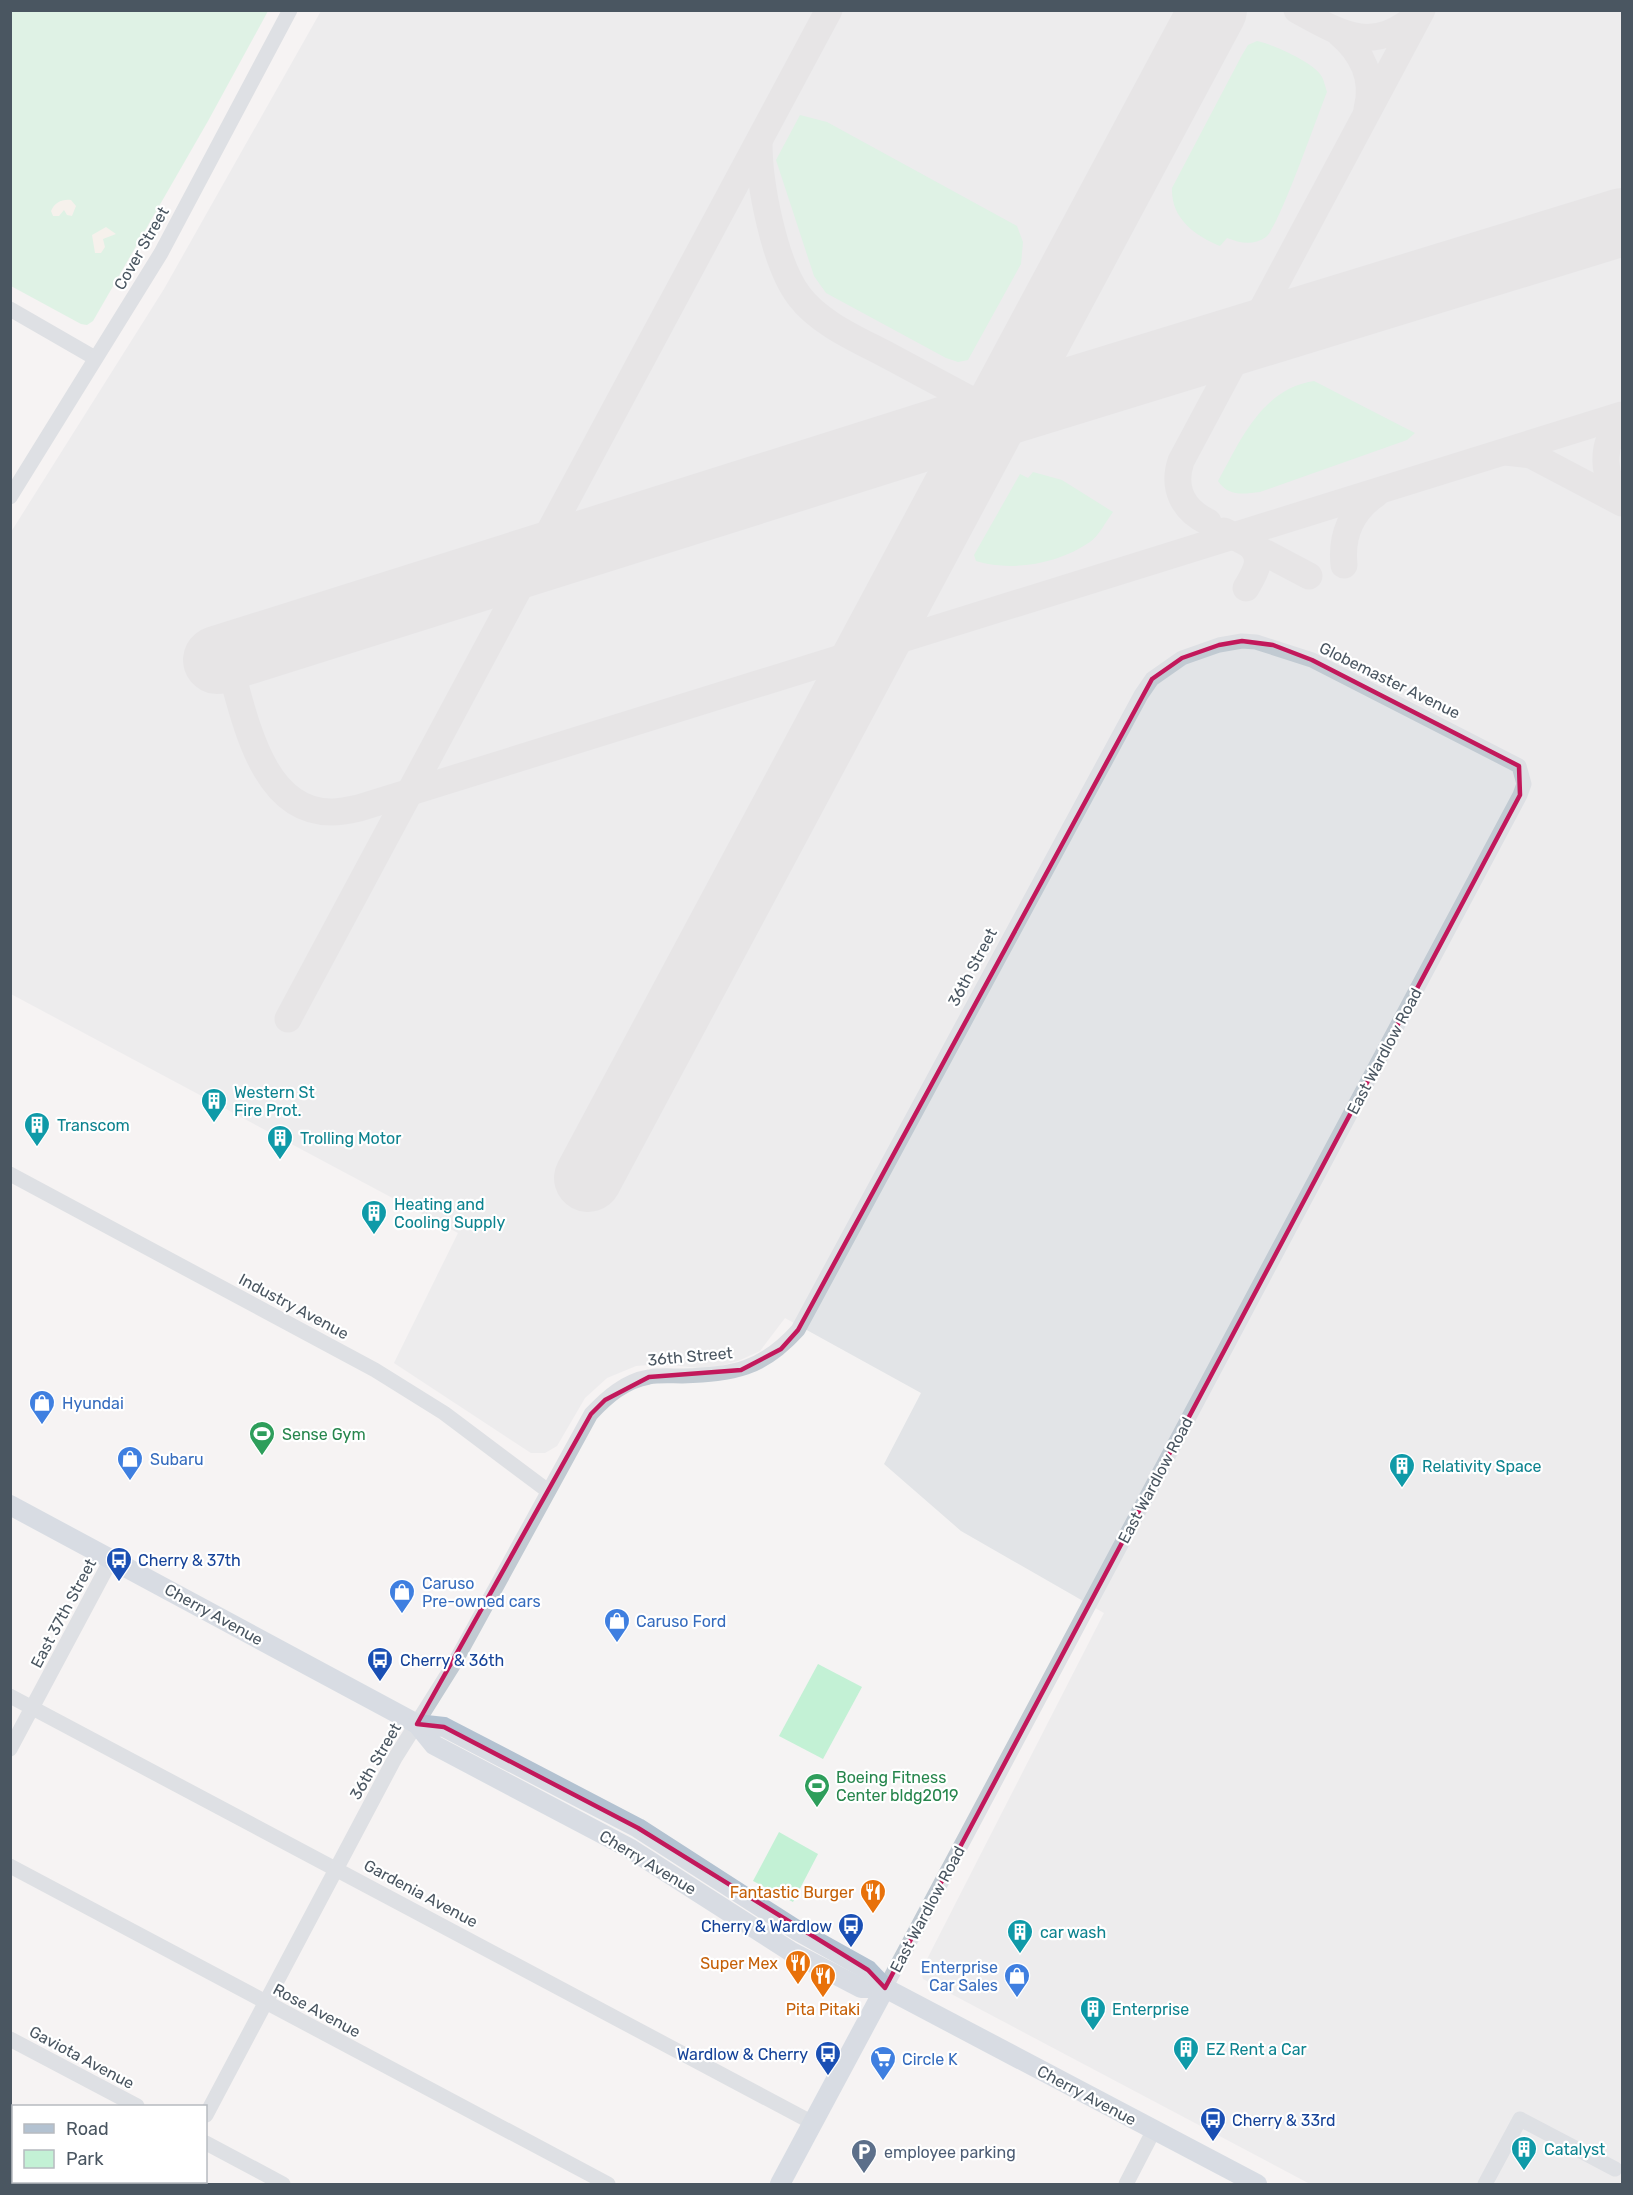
<svg xmlns="http://www.w3.org/2000/svg" width="1633" height="2195" font-family="Rubik,sans-serif">
	<style>
		.airport { fill: #e2e4e7 }
		.green { fill: #c3f1d5 }
		.sand { fill: #f5f0e5 }
		.lines { fill: none; stroke-linecap: round; stroke-linejoin: round }
		.taxiway { stroke: #d5d6d8; stroke-width: 27 }
		.runway { stroke: #d5d6d8; stroke-width: 68 }
		.minor { stroke: #c1cad2; stroke-width: 15 }
		.major { stroke: #b3c2d1; stroke-width: 20 }
		.marked { fill: none; stroke: #c2185b; stroke-width: 4.5; stroke-linejoin: round }
		.labels { text-anchor: middle; stroke-width: 4.5; stroke-linejoin: round; paint-order: stroke }
		.street-label { font-size: 16px; fill: #4a5661; stroke: #fff }
		.culture-label { font-size: 16px; fill: #0d838f; stroke: #fff; text-anchor: start }
		.shop-label { font-size: 16px; fill: #366cbe; stroke: #fff; text-anchor: start }
		.leisure-label { font-size: 16px; fill: #27864d; stroke: #fff; text-anchor: start }
		.transit-label { font-size: 16px; fill: #164399; stroke: #fff; text-anchor: start }
		.food-label { font-size: 16px; fill: #c56008; stroke: #fff; text-anchor: end }
		.service-label { font-size: 16px; fill: #4e5e75; stroke: #fff; text-anchor: start }
	</style>
	<rect width="100%" height="100%" fill="#f5f3f3"/>
	<polygon class="airport" points="321,11 1622,11 1622,2184 1310,2184 923,1979 921,1971 1104,1613 961,1531 884,1464 921,1393 785,1318 760,1351 738,1361 709,1369 660,1364 636,1366 607,1378 585,1398 557,1446 545,1453 531,1453 394,1363 458,1233 11,994 11,532 164,289"/>
	<g class="green">
		<polygon points="10,11 268,11 208,121 93,321 87,325 81,324 11,286"/>
		<path d="M1257,41C1272,44 1312,62 1320,74C1324,79 1325,86 1327,92C1318,114 1279,227 1266,237C1253,246 1240,243 1227,238L1220,246C1194,235 1171,218 1172,188L1242,55L1248,45Z"/>
		<polygon points="800,115 827,122 1017,226 1023,242 1021,264 968,360 958,362 946,358 826,293 814,276 776,160"/>
		<path d="M1314,381L1415,433L1407,440L1260,492C1243,494 1229,497 1218,481C1241,439 1262,389 1314,381Z"/>
		<path d="M1033,472L1062,480L1113,512C1106,521 1099,536 1090,542C1058,564 1012,572 976,561L974,555L1020,474L1028,478Z"/>
		<polygon points="818,1664 862,1687 823,1759 779,1736"/>
		<polygon points="779,1832 818,1854 793,1902 753,1881"/>
	</g>
	<g class="sand">
		<path d="M71,200L76,206L72,216L67,215L64,210L59,216H53L51,211C55,202 62,199 71,200Z"/>
		<polygon points="106,227 116,234 103,239 105,247 101,253 95,253 92,235"/>
	</g>
	<g class="lines">
		<g class="taxiway">
			<path d="M1297,10C1344,36 1373,54 1419,14"/>
			<path d="M1339,33C1362,52 1375,79 1367,109"/>
			<path d="M759,143C759,183 774,263 799,296C820,324 859,340 889,356C925,375 961,395 997,414"/>
			<path d="M1622,421C1599,444 1602,478 1622,502"/>
			<polyline points="1506,452 1531,455 1622,503"/>
			<path d="M1208,522C1183,510 1172,488 1181,461L1422,10"/>
			<polyline points="1224,531 1309,576"/>
			<path d="M1344,565C1341,536 1351,511 1376,494"/>
			<path d="M1246,588C1255,573 1265,558 1249,544"/>
			<path d="M227,657C244,711 259,813 332,812C341,812 350,810 359,808L1622,415"/>
			<polyline points="288,1019 829,10"/>
		</g>
		<g class="runway">
			<polyline points="217,660 997,414 1622,222"/>
			<polyline points="588,1178 1213,10"/>
		</g>
		<g class="minor">
			<polyline points="10,309 95,358"/>
			<polyline points="10,497 161,253 290,10"/>
			<polyline points="10,1174 375,1370 444,1413 548,1491"/>
			<polyline points="10,1696 813,2123"/>
			<polyline points="10,1749 112,1558"/>
			<polyline points="10,1866 608,2184"/>
			<polyline points="10,2039 137,2106"/>
			<path d="M206,2115L395,1758L454,1664L591,1414C607,1397 625,1381 649,1377C659,1375 671,1376 682,1376C734,1374 762,1370 798,1330L1141,695L1152,679L1182,658L1219,645L1242,641L1256,642L1312,660L1519,766L1524,784L1520,795L885,1988"/>
			<polyline points="206,2143 283,2184"/>
			<polyline points="168,2184 170,2182"/>
			<polyline points="1126,2184 1154,2130"/>
			<polyline points="1485,2184 1520,2119 1615,2169"/>
		</g>
		<g class="major">
			<polyline points="10,1505 417,1724 434,1745 629,1848 790,1951 861,1988 885,1988"/>
			<polyline points="417,1724 444,1727 638,1828 798,1931 868,1970 885,1988 1257,2184"/>
			<polyline points="780,2184 885,1988"/>
		</g>
	</g>
	<path d="M0 0H1633V2195H0ZM1242,641L1273,645L1312,660L1519,766L1520,795L885,1988L868,1970L638,1828L444,1727L417,1724L591,1414L605,1400L649,1377L741,1370L781,1349L798,1330L1152,679L1182,658L1219,645Z" fill="#f5f3f3" fill-opacity=".55" fill-rule="evenodd"/>
	<path class="marked" d="M1242,641L1273,645L1312,660L1519,766L1520,795L885,1988L868,1970L638,1828L444,1727L417,1724L591,1414L605,1400L649,1377L741,1370L781,1349L798,1330L1152,679L1182,658L1219,645Z"/>
	<defs>
		<symbol id="building-pin" viewBox="-11 -11 22 30"><path d="M0 17L-7.5 6A9.5 9.5 0 1 1 7.5 6Z" fill="#0f9aa8" stroke="#fff"/><path d="M-4-6H4V6H1V3H-1V6H-4ZM-2.5-4.3h1.7v1.8h-1.7ZM.8-4.3h1.7v1.8H.8ZM-2.5-1h1.7V.8h-1.7ZM.8-1h1.7V.8H.8Z" fill="#fff"/></symbol>
		<symbol id="shop-pin" viewBox="-11 -11 22 30"><path d="M0 17L-7.5 6A9.5 9.5 0 1 1 7.5 6Z" fill="#3f7fe0" stroke="#fff"/><path d="M-5-2.5h2.3a2.7 3.5 0 0 1 5.4 0H5L5.5 6h-11ZM-1.5-2.5h3a1.5 2.3 0 0 0-3 0Z" fill="#fff"/></symbol>
		<symbol id="stadium-pin" viewBox="-11 -11 22 30"><path d="M0 17L-7.5 6A9.5 9.5 0 1 1 7.5 6Z" fill="#2e9e5b" stroke="#fff"/><path d="M0-5a6.5 5 0 1 0 0 10a6.5 5 0 1 0 0-10ZM-3.5-1.8h7v3.6h-7Z" fill="#fff"/></symbol>
		<symbol id="bus-pin" viewBox="-11 -11 22 30"><path d="M0 17L-7.5 6A9.5 9.5 0 1 1 7.5 6Z" fill="#1a4fb4" stroke="#fff"/><path d="M-5-6H5V4H4V6H2V4H-2V6H-4V4H-5ZM-3.5-4V0h7V-4ZM-3.5 1.2v1.5H-2V1.2ZM2 1.2v1.5H3.5V1.2Z" fill="#fff"/></symbol>
		<symbol id="restaurant-pin" viewBox="-11 -11 22 30"><path d="M0 17L-7.5 6A9.5 9.5 0 1 1 7.5 6Z" fill="#e8710a" stroke="#fff"/><path d="M-5-6h1v4h1v-4h1v4h1v-4h1v5L-1.5 .5V6h-2V.5L-5-1ZM5-6V6H3V1.5H1.5Q1.5-4 5-6Z" fill="#fff"/></symbol>
		<symbol id="supermarket-pin" viewBox="-11 -11 22 30"><path d="M0 17L-7.5 6A9.5 9.5 0 1 1 7.5 6Z" fill="#3f7fe0" stroke="#fff"/><path d="M-6-5.5h2.5l.6 2H6L4.5 2H-2.5L-4.4-4H-6ZM-1.5 3.2a1.3 1.3 0 1 0 .1 0ZM3 3.2a1.3 1.3 0 1 0 .1 0Z" fill="#fff"/></symbol>
		<symbol id="parking-pin" viewBox="-11 -11 22 30"><path d="M0 17L-7.5 6A9.5 9.5 0 1 1 7.5 6Z" fill="#5c6f8a" stroke="#fff"/><path d="M-3.5-5.5H1a3.5 3.5 0 0 1 0 7H-1V5.5H-3.5ZM-1-3.4V-.6H.8a1.4 1.4 0 0 0 0-2.8Z" fill="#fff"/></symbol>
	</defs>
	<g fill-rule="evenodd">
		<use href="#building-pin" x="199" y="1086" width="30" height="40"/>
		<use href="#building-pin" x="22" y="1110" width="30" height="40"/>
		<use href="#building-pin" x="265" y="1123" width="30" height="40"/>
		<use href="#building-pin" x="359" y="1198" width="30" height="40"/>
		<use href="#shop-pin" x="27" y="1388" width="30" height="40"/>
		<use href="#stadium-pin" x="247" y="1419" width="30" height="40"/>
		<use href="#shop-pin" x="115" y="1444" width="30" height="40"/>
		<use href="#building-pin" x="1387" y="1451" width="30" height="40"/>
		<use href="#bus-pin" x="104" y="1545" width="30" height="40"/>
		<use href="#shop-pin" x="387" y="1577" width="30" height="40"/>
		<use href="#shop-pin" x="602" y="1606" width="30" height="40"/>
		<use href="#bus-pin" x="365" y="1645" width="30" height="40"/>
		<use href="#stadium-pin" x="802" y="1771" width="30" height="40"/>
		<use href="#restaurant-pin" x="858" y="1877" width="30" height="40"/>
		<use href="#bus-pin" x="836" y="1911" width="30" height="40"/>
		<use href="#building-pin" x="1005" y="1917" width="30" height="40"/>
		<use href="#restaurant-pin" x="783" y="1948" width="30" height="40"/>
		<use href="#restaurant-pin" x="808" y="1961" width="30" height="40"/>
		<use href="#shop-pin" x="1002" y="1961" width="30" height="40"/>
		<use href="#building-pin" x="1078" y="1994" width="30" height="40"/>
		<use href="#building-pin" x="1171" y="2034" width="30" height="40"/>
		<use href="#bus-pin" x="813" y="2039" width="30" height="40"/>
		<use href="#supermarket-pin" x="868" y="2044" width="30" height="40"/>
		<use href="#bus-pin" x="1198" y="2105" width="30" height="40"/>
		<use href="#building-pin" x="1509" y="2134" width="30" height="40"/>
		<use href="#parking-pin" x="849" y="2137" width="30" height="40"/>
	</g>
	<g class="labels">
		<g class="street-label">
			<text transform="translate(141 248) rotate(-60)" y="6">Cover Street</text>
			<text transform="translate(1390 680) rotate(26)" y="6">Globemaster Avenue</text>
			<text transform="translate(972 967) rotate(-62)" y="6">36th Street</text>
			<text transform="translate(1384 1051) rotate(-62)" y="6">East Wardlow Road</text>
			<text transform="translate(294 1306) rotate(28)" y="6">Industry Avenue</text>
			<text transform="translate(690 1356) rotate(-5)" y="6">36th Street</text>
			<text transform="translate(1155 1480) rotate(-62)" y="6">East Wardlow Road</text>
			<text transform="translate(63 1613) rotate(-62)" y="6">East 37th Street</text>
			<text transform="translate(214 1614) rotate(29)" y="6">Cherry Avenue</text>
			<text transform="translate(375 1761) rotate(-60)" y="6">36th Street</text>
			<text transform="translate(648 1862) rotate(31)" y="6">Cherry Avenue</text>
			<text transform="translate(421 1893) rotate(28)" y="6">Gardenia Avenue</text>
			<text transform="translate(927 1909) rotate(-62)" y="6">East Wardlow Road</text>
			<text transform="translate(317 2010) rotate(28)" y="6">Rose Avenue</text>
			<text transform="translate(82 2057) rotate(28)" y="6">Gaviota Avenue</text>
			<text transform="translate(1087 2095) rotate(28)" y="6">Cherry Avenue</text>
		</g>
		<g class="culture-label">
			<text x="234" y="1098">Western St<tspan x="234" dy="18">Fire Prot.</tspan></text>
			<text x="57" y="1131">Transcom</text>
			<text x="300" y="1144">Trolling Motor</text>
			<text x="394" y="1210">Heating and<tspan x="394" dy="18">Cooling Supply</tspan></text>
			<text x="1422" y="1472">Relativity Space</text>
			<text x="1040" y="1938">car wash</text>
			<text x="1112" y="2015">Enterprise</text>
			<text x="1206" y="2055">EZ Rent a Car</text>
			<text x="1544" y="2155">Catalyst</text>
		</g>
		<g class="shop-label">
			<text x="62" y="1409">Hyundai</text>
			<text x="150" y="1465">Subaru</text>
			<text x="422" y="1589">Caruso<tspan x="422" dy="18">Pre-owned cars</tspan></text>
			<text x="636" y="1627">Caruso Ford</text>
			<text x="998" y="1973" text-anchor="end">Enterprise<tspan x="998" dy="18">Car Sales</tspan></text>
			<text x="902" y="2065">Circle K</text>
		</g>
		<g class="leisure-label">
			<text x="282" y="1440">Sense Gym</text>
			<text x="836" y="1783">Boeing Fitness<tspan x="836" dy="18">Center bldg2019</tspan></text>
		</g>
		<g class="transit-label">
			<text x="138" y="1566">Cherry &amp; 37th</text>
			<text x="400" y="1666">Cherry &amp; 36th</text>
			<text x="832" y="1932" text-anchor="end">Cherry &amp; Wardlow</text>
			<text x="808" y="2060" text-anchor="end">Wardlow &amp; Cherry</text>
			<text x="1232" y="2126">Cherry &amp; 33rd</text>
		</g>
		<g class="food-label">
			<text x="854" y="1898">Fantastic Burger</text>
			<text x="778" y="1969">Super Mex</text>
			<text x="823" y="2015" text-anchor="middle">Pita Pitaki</text>
		</g>
		<g class="service-label">
			<text x="884" y="2158">employee parking</text>
		</g>
	</g>
	<rect width="1633" height="2195" fill="none" stroke="#4a5661" stroke-width="24"/>
	<rect x="12" y="2105" width="195" height="78" fill="#ffffff" stroke="#b7bbc0" stroke-width="1.5"/>
	<rect x="24" y="2124" width="30" height="9" fill="#b3c2d1" stroke="#b7bbc0" stroke-width="1.5"/>
	<text x="66" y="2135" font-size="18" fill="#4a5661">Road</text>
	<rect x="24" y="2150" width="30" height="18" fill="#c3f1d5" stroke="#b7bbc0" stroke-width="1.5"/>
	<text x="66" y="2165" font-size="18" fill="#4a5661">Park</text>
</svg>
